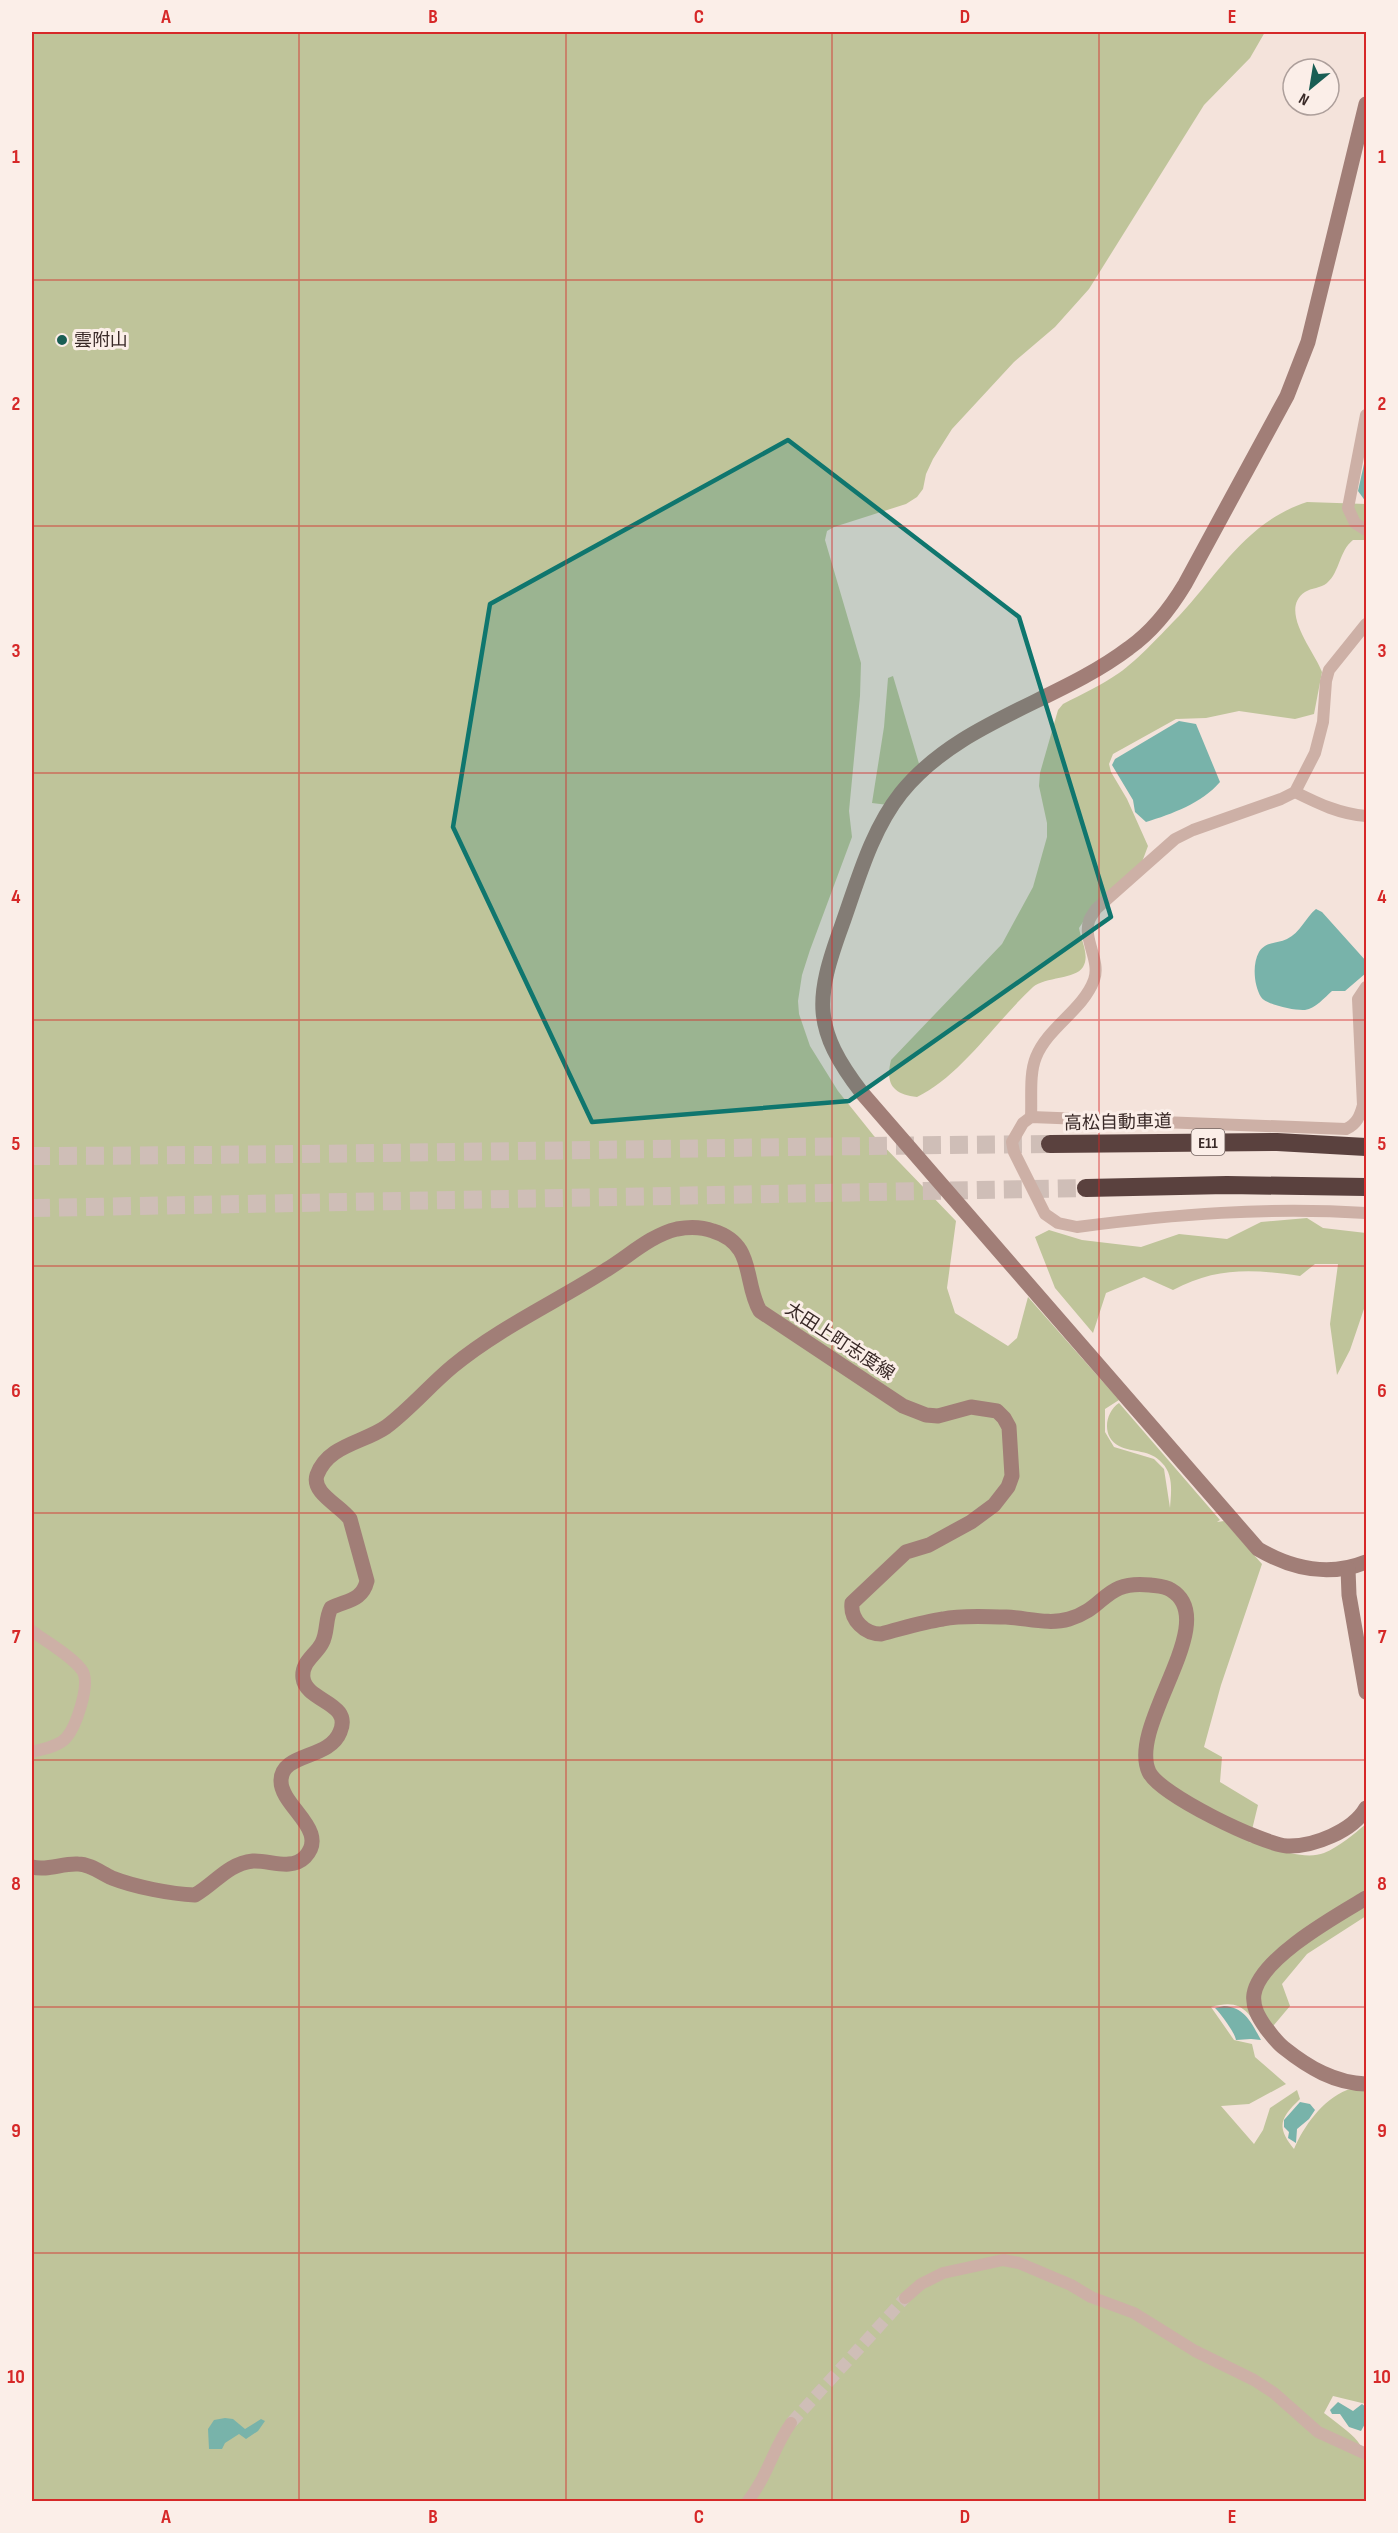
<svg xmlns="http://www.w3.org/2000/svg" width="1398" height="2533" font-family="'Sofia Sans Condensed','Noto Sans JP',sans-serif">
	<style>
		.green { fill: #bfc49a }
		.water { fill: #78b3aa }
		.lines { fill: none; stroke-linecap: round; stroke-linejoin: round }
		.street-tunnel { stroke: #cfbeb7; stroke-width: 12; stroke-dasharray: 12 6; stroke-linecap: butt }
		.highway-tunnel { stroke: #cfbeb7; stroke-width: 18; stroke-dasharray: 18 9; stroke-linecap: butt }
		.street { stroke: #cdb0a6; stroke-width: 12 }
		.secondary { stroke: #a17e77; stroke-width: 15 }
		.highway { stroke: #5a413e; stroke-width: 18 }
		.marked { fill: #0f766e; fill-opacity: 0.2; stroke: #0f766e; stroke-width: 4.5; stroke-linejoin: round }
		.grid { fill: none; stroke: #d62828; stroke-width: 1.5; stroke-opacity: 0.55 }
		.poi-dot { fill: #195e54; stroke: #fbeee8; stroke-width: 2 }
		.labels { text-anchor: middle; stroke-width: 6; stroke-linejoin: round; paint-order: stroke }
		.shield { fill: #fbeee8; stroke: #736461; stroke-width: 1.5 }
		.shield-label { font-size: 16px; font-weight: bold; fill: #392927 }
		.poi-label { font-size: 18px; fill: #392927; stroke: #fbeee8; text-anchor: start }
		.street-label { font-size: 18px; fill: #392927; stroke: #fbeee8 }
		.neatline { fill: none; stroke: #d62828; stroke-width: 2 }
		.grid-label { font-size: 20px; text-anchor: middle; font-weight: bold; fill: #d62828 }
	</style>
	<rect width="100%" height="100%" fill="#f4e3db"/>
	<g class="green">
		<path d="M32,32H1265L1250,58L1204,105L1089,289L1055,327L1014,362L952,429L933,459L926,474L923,489L917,497L906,504L834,527L827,531L825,540L861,663L860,696L849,811L852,837L810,950L802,975L798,1001L799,1014L810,1046L838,1091L874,1136L956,1221L947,1288L955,1313L1008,1346L1017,1338L1028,1297L1119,1400L1105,1409V1432L1114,1447L1154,1459L1164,1469L1170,1508C1171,1493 1174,1475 1162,1463C1150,1449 1133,1453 1119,1446C1102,1438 1104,1413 1119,1403L1220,1520L1217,1522L1224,1521L1262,1564L1221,1685L1204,1747L1222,1757L1220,1782L1258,1805L1249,1842C1269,1847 1304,1861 1324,1853C1339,1847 1354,1834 1366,1824V1916L1307,1954L1282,1984L1290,2006L1264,2037C1248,2012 1243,1998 1211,2007L1234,2040L1252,2044L1255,2057L1286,2084L1249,2104L1221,2106L1254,2144L1263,2130L1270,2108L1297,2090L1300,2099C1280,2118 1276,2127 1294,2149C1304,2126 1322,2100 1347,2090C1353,2088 1361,2089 1366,2089V2404L1333,2396L1324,2413C1370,2448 1366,2444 1366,2501L32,2502Z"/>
		<path d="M1307,502L1366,504V540H1353C1339,551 1340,572 1327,583C1321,588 1311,588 1305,592C1278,610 1315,652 1322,672L1314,714L1295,719L1239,711L1206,718L1176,719L1113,754L1109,764L1111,772L1127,799L1148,846L1142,862L1095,904L1079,928C1081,940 1090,956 1083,967C1076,979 1045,977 1033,987C997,1020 961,1076 917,1097C893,1094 885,1084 891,1060L1002,944L1033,887L1047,837V823L1039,786L1040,773L1058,710L1063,704C1082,694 1102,685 1119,673C1138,660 1162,633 1179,616C1220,572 1246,522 1307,502Z"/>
		<polygon points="893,676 920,767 888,805 872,803 884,727 888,678"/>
		<path d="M1307,1218L1323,1228L1366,1233V1303L1350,1350L1337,1375L1330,1324L1338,1264H1315L1300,1276C1253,1269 1216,1267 1173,1290L1144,1277L1106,1293L1093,1333L1055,1288L1035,1237L1049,1230L1082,1240L1141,1247L1179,1234L1227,1239L1261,1222Z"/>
	</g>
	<g class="water">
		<polygon points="1366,455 1366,502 1358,491"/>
		<path d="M1179,721L1196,724L1220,782C1202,803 1172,814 1146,822L1135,812L1133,800L1112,765L1115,759Z"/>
		<path d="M1316,909L1322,912L1366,961V973L1345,991H1332C1324,998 1316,1008 1305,1010C1296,1011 1266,1005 1261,997C1254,986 1252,964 1259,952C1266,941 1277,944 1287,939C1300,933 1306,917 1316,909Z"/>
		<path d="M1224,2006C1245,2007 1252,2024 1261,2040L1251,2039L1236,2040C1235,2033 1221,2014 1215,2008Z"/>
		<polygon points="1300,2102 1310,2104 1315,2110 1309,2119 1297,2129 1296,2143 1288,2138 1289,2132 1284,2127 1284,2120"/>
		<polygon points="1338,2402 1353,2411 1362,2404 1366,2407 1366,2422 1361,2431 1349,2427 1340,2414 1332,2414 1330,2410"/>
		<polygon points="225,2418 233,2419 245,2429 261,2419 265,2421 258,2431 246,2439 239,2434 225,2443 222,2449 209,2449 208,2429 214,2420"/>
	</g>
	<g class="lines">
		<polyline class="street-tunnel" points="791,2423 905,2298"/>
		<g class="highway-tunnel">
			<path d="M32,1156C371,1155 711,1147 1050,1144"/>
			<polyline points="32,1208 1086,1188"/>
		</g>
		<g class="street">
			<polyline points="1366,415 1348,508 1355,523 1366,530"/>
			<path d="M1295,792C1319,804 1340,814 1366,816"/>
			<path d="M1366,987L1358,999L1363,1105C1360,1116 1357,1124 1346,1129L1031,1117L1023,1123L1012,1142L1014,1152L1045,1214L1058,1223L1077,1227C1176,1214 1266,1207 1366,1213"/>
			<path d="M1031,1117C1032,1098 1029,1074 1036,1057C1048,1027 1083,1010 1094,980C1101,961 1083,940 1089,921C1090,917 1094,913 1096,909L1175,839L1193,830L1281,799L1295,792L1315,753L1323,722L1326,681L1329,670L1366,624"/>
			<path d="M32,1631C45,1641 75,1658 83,1672C90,1686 76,1727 66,1738C58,1747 42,1749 32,1752"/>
			<polyline points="905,2298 921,2284 943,2273 1003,2260 1019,2263 1071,2285 1091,2297 1134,2313 1195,2351 1254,2380 1274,2393 1318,2432 1366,2454"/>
			<path d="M747,2502C767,2478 773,2448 791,2423"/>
		</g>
		<g class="secondary">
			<path d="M1366,104L1308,342L1287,396L1185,584C1170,609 1153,631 1129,648C1058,702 959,721 901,793C871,831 858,880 842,925C815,999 812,1028 862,1093L1258,1549C1292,1569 1329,1577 1366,1562"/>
			<polyline points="1348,1569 1349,1595 1366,1692"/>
			<path d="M32,1867C48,1871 62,1863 78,1864C90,1864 101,1873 112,1878C135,1887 171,1894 195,1895C216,1883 227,1864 253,1861C270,1860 291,1871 305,1857C330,1830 281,1807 281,1781C281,1752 329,1760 340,1732C353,1702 306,1702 303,1678C301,1662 316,1655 322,1643C328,1632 325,1619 331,1608C347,1600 362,1601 367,1581L350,1519C341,1506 311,1493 317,1475C328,1445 363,1443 386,1427C410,1409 430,1385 453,1366C499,1328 556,1302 606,1270C629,1256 651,1235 677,1229C688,1227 702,1227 713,1231C756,1244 743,1282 760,1311L903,1406L926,1415L938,1416L971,1407L997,1411L1004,1418L1009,1427L1012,1476L1008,1487L994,1505L971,1522L929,1545L906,1552L852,1603C850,1620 865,1634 881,1634C901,1629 922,1622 943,1619C962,1615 986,1617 1006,1617C1027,1618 1049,1625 1069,1619C1107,1608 1103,1580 1150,1585C1157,1586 1165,1586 1171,1590C1223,1621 1127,1725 1149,1772C1160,1795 1262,1844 1287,1846C1313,1847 1353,1831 1366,1808"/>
			<path d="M1366,1898C1336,1916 1260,1958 1254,1994C1252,2007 1259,2018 1266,2028C1272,2035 1277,2043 1284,2048C1309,2068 1335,2083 1366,2084"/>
		</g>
		<g class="highway">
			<polyline points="1050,1144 1277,1142 1366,1147"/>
			<polyline points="1086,1188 1227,1185 1366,1187"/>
		</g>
	</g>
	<path class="marked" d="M788,440L1019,617L1111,917L849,1101L592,1122L453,827L490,604Z"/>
	<path class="grid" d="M299,32V2502M566,32V2502M832,32V2502M1099,32V2502M32,280H1366M32,526H1366M32,773H1366M32,1020H1366M32,1266H1366M32,1513H1366M32,1760H1366M32,2007H1366M32,2253H1366"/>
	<circle class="poi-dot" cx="62" cy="340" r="6"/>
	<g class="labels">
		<rect class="shield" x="1191.5" y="1129" width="33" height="26" rx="4.5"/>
		<g class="shield-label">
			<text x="1208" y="1148">E11</text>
		</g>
		<g class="poi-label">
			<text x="74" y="346">雲附山</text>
		</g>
		<g class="street-label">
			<text transform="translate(1118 1122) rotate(-1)" y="6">高松自動車道</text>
			<text transform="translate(840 1341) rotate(33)" y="6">太田上町志度線</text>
		</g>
	</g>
	<rect width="1398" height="2533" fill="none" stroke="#fbeee8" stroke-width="66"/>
	<g transform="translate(1311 87) rotate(210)"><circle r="28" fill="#fbeee8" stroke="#ad9f9b" stroke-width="1.5"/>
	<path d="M0-4.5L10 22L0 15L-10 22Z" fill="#195e54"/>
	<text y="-9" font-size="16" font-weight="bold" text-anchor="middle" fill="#392927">N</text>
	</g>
	<rect x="33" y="33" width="1332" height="2467" class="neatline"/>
	<g class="grid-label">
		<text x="166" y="23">A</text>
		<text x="433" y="23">B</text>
		<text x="699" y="23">C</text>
		<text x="965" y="23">D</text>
		<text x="1232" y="23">E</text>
		<text x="16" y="163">1</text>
		<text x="1382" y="163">1</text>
		<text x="16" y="410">2</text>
		<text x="1382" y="410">2</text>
		<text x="16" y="657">3</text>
		<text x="1382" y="657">3</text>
		<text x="16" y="903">4</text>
		<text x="1382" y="903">4</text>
		<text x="16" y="1150">5</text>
		<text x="1382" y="1150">5</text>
		<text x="16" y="1397">6</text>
		<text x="1382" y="1397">6</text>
		<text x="16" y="1643">7</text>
		<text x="1382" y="1643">7</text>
		<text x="16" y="1890">8</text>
		<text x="1382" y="1890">8</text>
		<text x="16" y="2137">9</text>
		<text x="1382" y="2137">9</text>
		<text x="16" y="2383">10</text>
		<text x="1382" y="2383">10</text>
		<text x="166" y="2523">A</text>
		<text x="433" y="2523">B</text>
		<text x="699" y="2523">C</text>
		<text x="965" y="2523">D</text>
		<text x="1232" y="2523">E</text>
	</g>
</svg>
